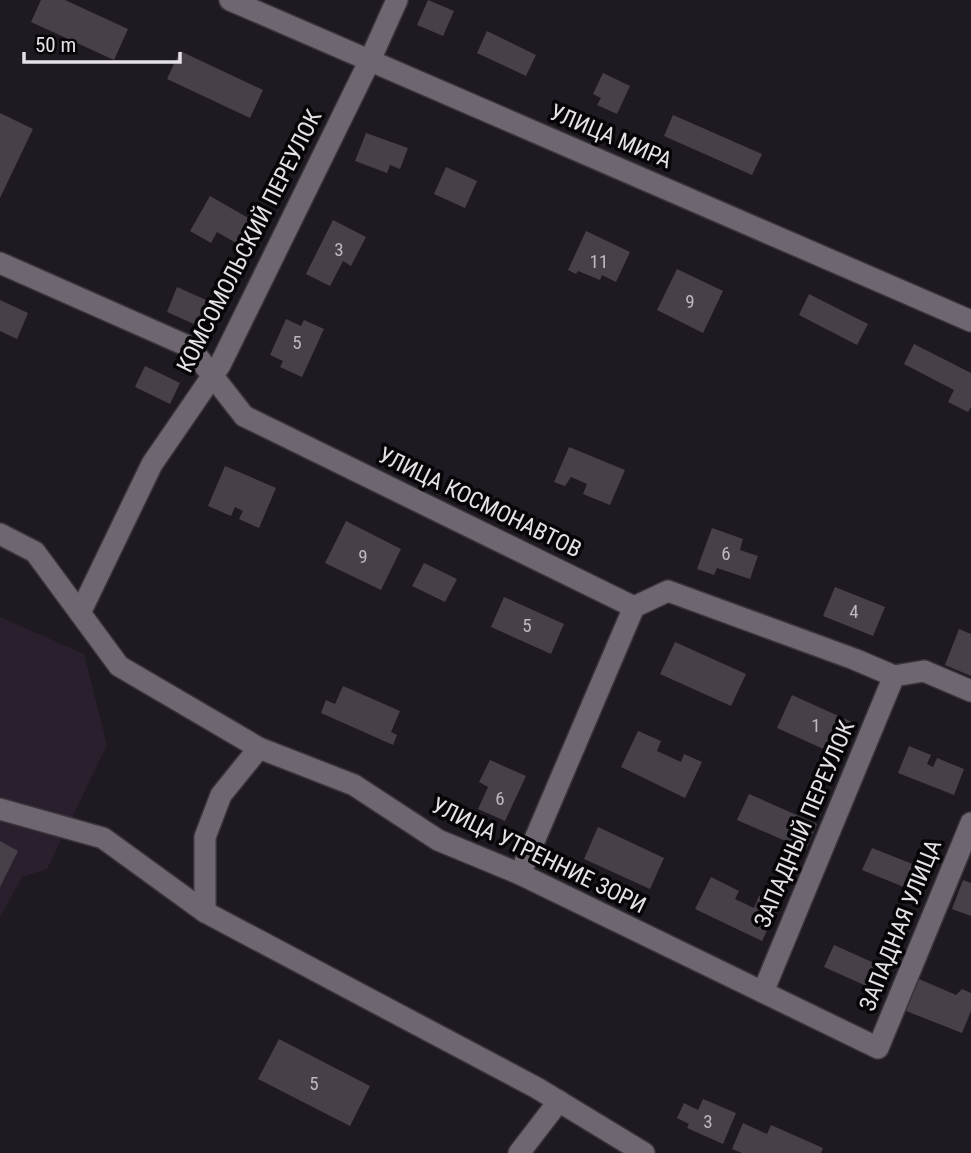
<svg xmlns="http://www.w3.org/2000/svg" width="971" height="1153" font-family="'Roboto Condensed',sans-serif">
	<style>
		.built { fill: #2a202d }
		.building { fill: #474049 }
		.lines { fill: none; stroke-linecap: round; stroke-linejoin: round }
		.minor-casing { stroke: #3a353b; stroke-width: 24 }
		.minor { stroke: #6e6670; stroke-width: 21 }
		.labels { text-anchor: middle; stroke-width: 7; stroke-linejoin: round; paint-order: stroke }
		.number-label { font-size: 19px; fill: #beb9c0 }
		.street-label { font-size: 23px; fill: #e6e1e7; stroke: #070508 }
	</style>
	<rect width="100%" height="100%" fill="#1f1921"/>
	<polygon class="built" points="0,617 84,654 107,745 47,869 22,877 0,917"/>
	<g class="building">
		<polygon points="41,0 65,0 128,29 114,60 31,22"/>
		<polygon points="428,0 454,11 443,36 417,25"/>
		<polygon points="487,31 536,55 526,76 477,53"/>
		<polygon points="180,51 263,90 250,118 167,79"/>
		<polygon points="603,73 630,86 617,114 597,105 601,98 593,94"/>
		<polygon points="0,113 33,129 0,198"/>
		<polygon points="673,115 762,154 752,175 664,136"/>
		<polygon points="366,133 408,148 400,169 390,165 387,173 355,161"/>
		<polygon points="446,167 477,181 465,208 434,194"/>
		<polygon points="210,196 250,219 236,243 217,232 211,243 190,231"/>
		<polygon points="333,220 366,237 351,266 343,261 330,286 306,274"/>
		<polygon points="586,231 630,252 616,282 602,275 600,280 578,271 576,274 568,270"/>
		<polygon points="677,269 723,291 703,333 657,310"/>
		<polygon points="177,287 213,303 203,328 167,312"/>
		<polygon points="809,294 868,324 857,345 799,315"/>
		<polygon points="0,300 28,313 17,339 0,331"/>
		<polygon points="286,319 301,326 304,320 324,329 302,377 280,367 283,361 270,355"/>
		<polygon points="914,344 971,373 971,407 968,412 948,402 954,390 904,364"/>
		<polygon points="145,366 180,383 170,404 135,387"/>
		<polygon points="569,447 625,470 610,505 583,494 587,484 571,477 565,486 554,482"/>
		<polygon points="225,466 276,488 259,528 239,519 243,511 235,507 231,516 208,506"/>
		<polygon points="346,521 401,549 381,590 325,563"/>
		<polygon points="712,528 743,539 740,550 758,556 750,579 717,568 714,575 697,569"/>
		<polygon points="424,563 457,579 445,602 412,586"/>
		<polygon points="835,587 885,607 873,636 823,616"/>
		<polygon points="504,597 564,624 551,654 491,627"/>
		<polygon points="959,629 971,634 971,676 945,665"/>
		<polygon points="675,642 746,674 731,706 660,674"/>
		<polygon points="343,686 400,711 391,732 397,735 393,745 321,713 326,700 335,704"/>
		<polygon points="792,695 854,723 839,756 777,728"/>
		<polygon points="638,731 661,741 657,751 681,762 684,754 702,762 685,798 621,767"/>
		<polygon points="909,746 931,755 927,764 933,767 937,758 964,769 954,795 898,773"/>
		<polygon points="490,760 526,776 505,821 478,809 488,787 479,782"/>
		<polygon points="749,794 817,824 806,850 737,820"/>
		<polygon points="598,827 664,858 650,889 584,859"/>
		<polygon points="0,841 18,851 0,887"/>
		<polygon points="872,848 930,871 921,894 862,870"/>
		<polygon points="711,877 739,891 735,899 754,908 759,896 779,906 762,941 695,909"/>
		<polygon points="963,880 971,883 971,916 952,909"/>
		<polygon points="834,945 883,967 873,989 824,967"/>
		<polygon points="919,979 956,995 962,989 971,993 971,1011 962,1033 906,1011"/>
		<polygon points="279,1039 370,1086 350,1126 258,1079"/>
		<polygon points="703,1099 736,1113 723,1144 687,1128 689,1124 677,1118 684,1103 698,1110"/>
		<polygon points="743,1123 767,1134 771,1125 823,1148 821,1153 742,1153 732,1149"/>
	</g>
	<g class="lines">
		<defs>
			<g id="minor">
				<polyline points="230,0 971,321"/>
				<polyline points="0,263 190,347 244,416 634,607"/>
				<polyline points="0,534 35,552 119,666 259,748 354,785 438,840 520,874 878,1048 971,823"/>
				<polyline points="634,607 668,591 854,659 894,676 924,671 971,691"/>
				<polyline points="80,613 152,464 220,365 370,60 397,0"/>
				<polyline points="0,809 103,838 205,912 537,1088 644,1153"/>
				<polyline points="520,874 634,607"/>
				<polyline points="205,912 205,837 221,795 259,748"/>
				<polyline points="763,992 894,676"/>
				<polyline points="519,1153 559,1101"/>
			</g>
		</defs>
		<use href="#minor" class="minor-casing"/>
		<use href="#minor" class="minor"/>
	</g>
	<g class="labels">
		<g class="number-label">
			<text x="339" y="256">3</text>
			<text x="599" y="268">11</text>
			<text x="690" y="308">9</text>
			<text x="297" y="349">5</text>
			<text x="726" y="560">6</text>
			<text x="363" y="563">9</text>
			<text x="854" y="618">4</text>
			<text x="527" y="632">5</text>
			<text x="816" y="732">1</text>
			<text x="500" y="805">6</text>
			<text x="314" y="1090">5</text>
			<text x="708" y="1128">3</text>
		</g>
		<g class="street-label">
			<text transform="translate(611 136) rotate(23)" y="8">УЛИЦА МИРА</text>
			<text transform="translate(249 241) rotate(-63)" y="8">КОМСОМОЛЬСКИЙ ПЕРЕУЛОК</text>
			<text transform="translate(480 502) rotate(26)" y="8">УЛИЦА КОСМОНАВТОВ</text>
			<text transform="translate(804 824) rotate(-67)" y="8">ЗАПАДНЫЙ ПЕРЕУЛОК</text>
			<text transform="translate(539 855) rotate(26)" y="8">УЛИЦА УТРЕННИЕ ЗОРИ</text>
			<text transform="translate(900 925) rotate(-68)" y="8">ЗАПАДНАЯ УЛИЦА</text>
		</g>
	</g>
	<path d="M24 52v10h156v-10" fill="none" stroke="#e6e1e7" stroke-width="3.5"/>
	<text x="35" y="52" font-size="21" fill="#e6e1e7" stroke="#070508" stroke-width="5" paint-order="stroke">50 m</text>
</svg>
